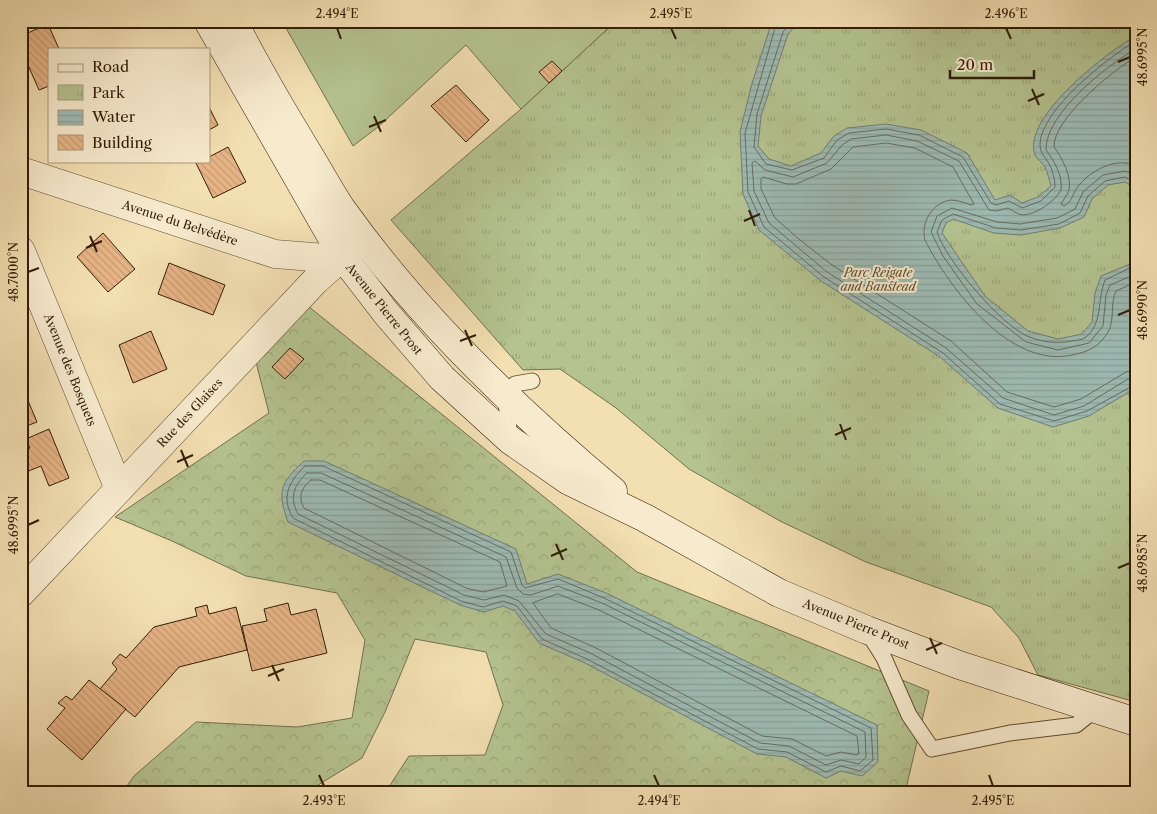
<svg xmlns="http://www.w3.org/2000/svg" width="1157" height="814" font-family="'Libre Caslon Text',serif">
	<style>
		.forest { fill: url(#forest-crowns); stroke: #74704c }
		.park { fill: url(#park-tufts); stroke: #74704c }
		.pitch { fill: #b4c390; stroke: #74704c }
		.water { fill: url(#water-rules); stroke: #737c6f }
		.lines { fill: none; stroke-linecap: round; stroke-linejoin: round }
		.shore { stroke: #686c5e; stroke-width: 1 }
		.building { fill: url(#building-back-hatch); stroke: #331d08 }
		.lane-casing { stroke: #634e32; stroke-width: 17 }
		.street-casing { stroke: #634e32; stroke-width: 29 }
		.secondary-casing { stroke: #331d08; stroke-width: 29 }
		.lane { stroke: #f7eacd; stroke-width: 15 }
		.street { stroke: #f7eacd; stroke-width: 28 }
		.secondary { stroke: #f7eacd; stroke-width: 28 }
		.ticks { fill: none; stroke: #331d08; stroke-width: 2 }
		.labels { text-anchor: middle; stroke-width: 4; stroke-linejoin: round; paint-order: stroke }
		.street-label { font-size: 12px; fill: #331d08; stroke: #f7eacd }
		.park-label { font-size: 12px; font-style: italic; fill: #5a4f31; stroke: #f7eacd }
		.neatline { fill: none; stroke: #331d08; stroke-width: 2 }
		.ticks-label { font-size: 12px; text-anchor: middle; fill: #331d08 }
	</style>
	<defs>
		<pattern id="forest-crowns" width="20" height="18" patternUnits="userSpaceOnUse" patternTransform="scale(1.25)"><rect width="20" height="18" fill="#b4c390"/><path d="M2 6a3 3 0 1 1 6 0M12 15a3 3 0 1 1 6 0" fill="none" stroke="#9ba77b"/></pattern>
		<pattern id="park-tufts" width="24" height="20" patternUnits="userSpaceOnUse" patternTransform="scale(1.25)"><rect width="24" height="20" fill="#b4c390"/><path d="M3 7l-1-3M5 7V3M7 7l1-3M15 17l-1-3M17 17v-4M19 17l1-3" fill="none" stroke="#9ba77b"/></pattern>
		<pattern id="water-rules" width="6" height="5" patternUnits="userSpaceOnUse" patternTransform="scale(1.25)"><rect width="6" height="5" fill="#9dbbb4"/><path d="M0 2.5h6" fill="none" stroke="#88a099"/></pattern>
		<pattern id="building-back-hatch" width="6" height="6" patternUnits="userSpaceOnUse" patternTransform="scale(1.25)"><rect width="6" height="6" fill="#e7b485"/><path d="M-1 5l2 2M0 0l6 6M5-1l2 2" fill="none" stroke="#c79a71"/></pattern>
	</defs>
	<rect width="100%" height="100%" fill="#f2dfb2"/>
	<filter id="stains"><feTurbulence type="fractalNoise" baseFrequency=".004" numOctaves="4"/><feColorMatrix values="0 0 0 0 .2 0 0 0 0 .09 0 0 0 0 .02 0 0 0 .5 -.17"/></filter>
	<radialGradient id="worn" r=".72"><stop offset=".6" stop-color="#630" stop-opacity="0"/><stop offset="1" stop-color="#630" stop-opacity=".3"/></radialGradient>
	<polygon class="forest" points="308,306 637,572 929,691 905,793 385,793 409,756 485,755 503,705 486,652 415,639 385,712 362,758 305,793 122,793 134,776 196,722 297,727 352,718 365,640 337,593 246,576 172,541 115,517 269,413 256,362"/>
	<polygon class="park" points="616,21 1136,21 1136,702 1038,675 1019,638 991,607 866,562 780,521 689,469 616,408 560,369 523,370 391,220 521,109"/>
	<polygon class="pitch" points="282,21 616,21 521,109 466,45 378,127 353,146"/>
	<g class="water">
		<path d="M772,21H800L788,34L761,116L758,146L769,159L791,166L821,153L834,136L847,128L886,124L921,130L967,153L995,200L1010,195L1022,203L1038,197L1051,186C1049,180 1048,173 1045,167C1043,163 1037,160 1035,155C1021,118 1108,51 1136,36V189L1125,182L1108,185L1092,199L1084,217L1060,228L1021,235L994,233L953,219L946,223L942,233L985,296L1028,331L1058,339L1082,334L1092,322L1095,293L1101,276L1130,264L1136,257V385L1134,389L1089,416L1053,427L998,408L940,357L821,281L759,230L743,194L740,132L751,87Z"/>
		<path d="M304,461H324L516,549L527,584L558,574L606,593L877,725L878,762L862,776L841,771L826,778L786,757L757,754L585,663L539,643L515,611L503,606L484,612L460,605L288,522C277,491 280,483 304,461Z"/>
	</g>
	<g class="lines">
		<g class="shore">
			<polyline points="777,21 745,133 748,192 764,227 824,277 943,353 1000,404 1054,421 1087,411 1136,384"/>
			<path d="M793,21L783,32L757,114L754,147L766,164L792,170L824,158L837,140L849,133L886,129L919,135L963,157L991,203L996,205L1009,201L1022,208L1041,201L1055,187C1055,180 1053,171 1049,164C1045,156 1040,154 1040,144C1041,110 1108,57 1136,41"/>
			<path d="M1136,49C1107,65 1045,114 1046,150C1054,161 1063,175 1061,190C1055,201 1036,215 1022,215C1017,214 1012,210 1008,208L996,211L989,210L959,161L917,141L886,135L851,139L842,145L827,163L793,177L765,170L755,161L752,163L754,191L769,223L827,272L946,348L1003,398L1054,415L1084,406L1128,379L1136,377"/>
			<path d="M1136,57C1113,70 1053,119 1054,147C1062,158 1072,176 1069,190C1067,196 1063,200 1061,204L1064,206C1072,202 1072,195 1077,188C1089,171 1116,156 1136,166"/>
			<polyline points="1136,175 1125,171 1103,175 1083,192 1075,209 1057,218 1020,224 997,222 952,208 937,216 931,232 943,256 977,304 1026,342 1058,350 1089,343 1103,326 1106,295 1110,285 1136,274"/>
			<path d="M1136,183L1125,177L1105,181L1088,196L1080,213L1059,224L1021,230L996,228L953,214L942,220L937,232C946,260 1000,324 1027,336C1041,342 1057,344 1072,341C1077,340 1083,340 1086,337C1103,323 1097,300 1105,280L1136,265"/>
			<path d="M1136,282L1116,291C1110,303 1115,320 1108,332C1099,347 1088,352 1072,355C1010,369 949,288 925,240C920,223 933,202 951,200C958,200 965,203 971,205L974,204L953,167L915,148L886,143L853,147L831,169L796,184H787L763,177L761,179V189L775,218L800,240L832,265L951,341L1007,392L1054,407L1081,399L1126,372L1136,370"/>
			<path d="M305,466H323L511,552L522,585L525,588L558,579L604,598L871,728L873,760L860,771L841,766L826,772L787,752L758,749L587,659L542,639L517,606L503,601L483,607L461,601L293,518C281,498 288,482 305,466Z"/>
			<path d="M307,473H321L506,557L517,588L523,594L531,595L558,586L602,603L865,732L866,757L859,764L841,760L826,765L789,746L760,743L590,653L546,634L519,601L504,595L484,600L464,595L298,514C289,497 294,485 307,473Z"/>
			<path d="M311,480H320L500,562L507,586L483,592L466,588L304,508C298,497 301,488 311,480Z"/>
			<polygon points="558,594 599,610 857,736 859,754 856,755 841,752 826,756 792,739 762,736 594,647 551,628 533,603"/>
		</g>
	</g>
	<g class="building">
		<polygon points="48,24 59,49 49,49 49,86 39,90 24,56 21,57 21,36"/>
		<polygon points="552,61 562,71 549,83 539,72"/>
		<polygon points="456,85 489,120 466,142 431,106"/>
		<polygon points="209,107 218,125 209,130"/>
		<polygon points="228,147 246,182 213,198 196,163 209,161 209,157"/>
		<polygon points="103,233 135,269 108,292 77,257"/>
		<polygon points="169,263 225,285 213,315 158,294"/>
		<polygon points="151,331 167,369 133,383 119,345"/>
		<polygon points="290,348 304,359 285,379 272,367"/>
		<polygon points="21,384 37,422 21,428"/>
		<polygon points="49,429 69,478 49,486 41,466 21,474 21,452 30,448 26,439"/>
		<polygon points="288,603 291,615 316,609 327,653 252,671 242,626 267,621 264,609"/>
		<polygon points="207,605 209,614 236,607 247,650 179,667 135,717 100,689 117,669 112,663 120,654 126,658 154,627 197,616 195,608"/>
		<polygon points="89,680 126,709 82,760 47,729 65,708 58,703 66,696 72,700"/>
	</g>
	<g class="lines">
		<defs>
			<g id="lane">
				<polyline points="510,438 505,393 515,384 532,381"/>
				<polyline points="867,631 884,658 909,715 932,749 1010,733 1076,725 1096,709"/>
			</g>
			<g id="street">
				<polyline points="21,171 275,254 325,258 343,257"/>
				<polyline points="21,251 119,489"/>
				<polyline points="21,593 315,281 360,241"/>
			</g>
			<g id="secondary">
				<polyline points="208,21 343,257 386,313 442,378 510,440 569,481 645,518 779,593 867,630 959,665 1136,722"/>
				<path d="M233,21C256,66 281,109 308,153C319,171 329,190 341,208C414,311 516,410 613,491"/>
			</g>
		</defs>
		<use href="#lane" class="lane-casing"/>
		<use href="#street" class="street-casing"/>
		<use href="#secondary" class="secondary-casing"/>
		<use href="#lane" class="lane"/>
		<use href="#street" class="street"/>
		<use href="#secondary" class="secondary"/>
	</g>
	<path class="ticks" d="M337,28L341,39M671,28L676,39M1006,28L1011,39M1118,62L1130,57M1032,89L1039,105M1028,101L1044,94M374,116L381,132M369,127L386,120M749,210L755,226M744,221L760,214M90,236L97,252M86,248L102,241M28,272L39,268M1118,315L1130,310M465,330L472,346M460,341L476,335M840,424L846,440M835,435L851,428M181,450L188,467M177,462L193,455M28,525L39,520M556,544L563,560M551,556L567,549M1118,568L1130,563M930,638L937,654M926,650L942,643M272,665L279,681M268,676L284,669M319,775L324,786M654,775L659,786M989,775L993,786"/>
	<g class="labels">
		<g class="street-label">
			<text transform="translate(180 223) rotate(18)" y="4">Avenue du Belvédère</text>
			<text transform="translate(384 309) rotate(51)" y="4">Avenue Pierre Prost</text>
			<text transform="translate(70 370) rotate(68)" y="4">Avenue des Bosquets</text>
			<text transform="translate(190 413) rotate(-47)" y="4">Rue des Glaises</text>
			<text transform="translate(856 624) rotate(22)" y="4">Avenue Pierre Prost</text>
		</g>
		<g class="park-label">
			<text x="878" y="277">Parc Reigate<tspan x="878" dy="14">and Banstead</tspan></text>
		</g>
	</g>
	<rect width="1157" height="814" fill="none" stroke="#f2dfb2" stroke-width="55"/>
	<rect x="48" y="48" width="162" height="115" fill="#f7eacd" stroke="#a9987e"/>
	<rect x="58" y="64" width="25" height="8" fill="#f7eacd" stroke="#a9987e"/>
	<text x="92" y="72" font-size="15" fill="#331d08">Road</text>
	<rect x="58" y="85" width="25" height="15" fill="url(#park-tufts)" stroke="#a9987e"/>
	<text x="92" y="98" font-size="15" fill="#331d08">Park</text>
	<rect x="58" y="110" width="25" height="15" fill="url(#water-rules)" stroke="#a9987e"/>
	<text x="92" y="122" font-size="15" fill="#331d08">Water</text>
	<rect x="58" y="135" width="25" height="15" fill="url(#building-back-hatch)" stroke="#a9987e"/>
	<text x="92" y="148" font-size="15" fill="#331d08">Building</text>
	<path d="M950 70v8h84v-8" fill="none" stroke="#331d08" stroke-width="2.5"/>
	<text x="957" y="70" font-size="15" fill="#331d08" stroke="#f7eacd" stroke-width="4" paint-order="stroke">20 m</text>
	<rect x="28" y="28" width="1102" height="758" class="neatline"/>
	<g class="ticks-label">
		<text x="337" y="18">2.494°E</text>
		<text x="671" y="18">2.495°E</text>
		<text x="1006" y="18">2.496°E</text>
		<text transform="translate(1143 57) rotate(-90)" y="4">48.6995°N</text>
		<text transform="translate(14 272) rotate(-90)" y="4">48.7000°N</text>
		<text transform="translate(1143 310) rotate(-90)" y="4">48.6990°N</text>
		<text transform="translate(14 525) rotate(-90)" y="4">48.6995°N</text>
		<text transform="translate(1143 563) rotate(-90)" y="4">48.6985°N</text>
		<text x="324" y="805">2.493°E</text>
		<text x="659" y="805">2.494°E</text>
		<text x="993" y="805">2.495°E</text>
	</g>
	<rect width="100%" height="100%" filter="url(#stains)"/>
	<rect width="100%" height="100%" fill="url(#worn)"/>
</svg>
